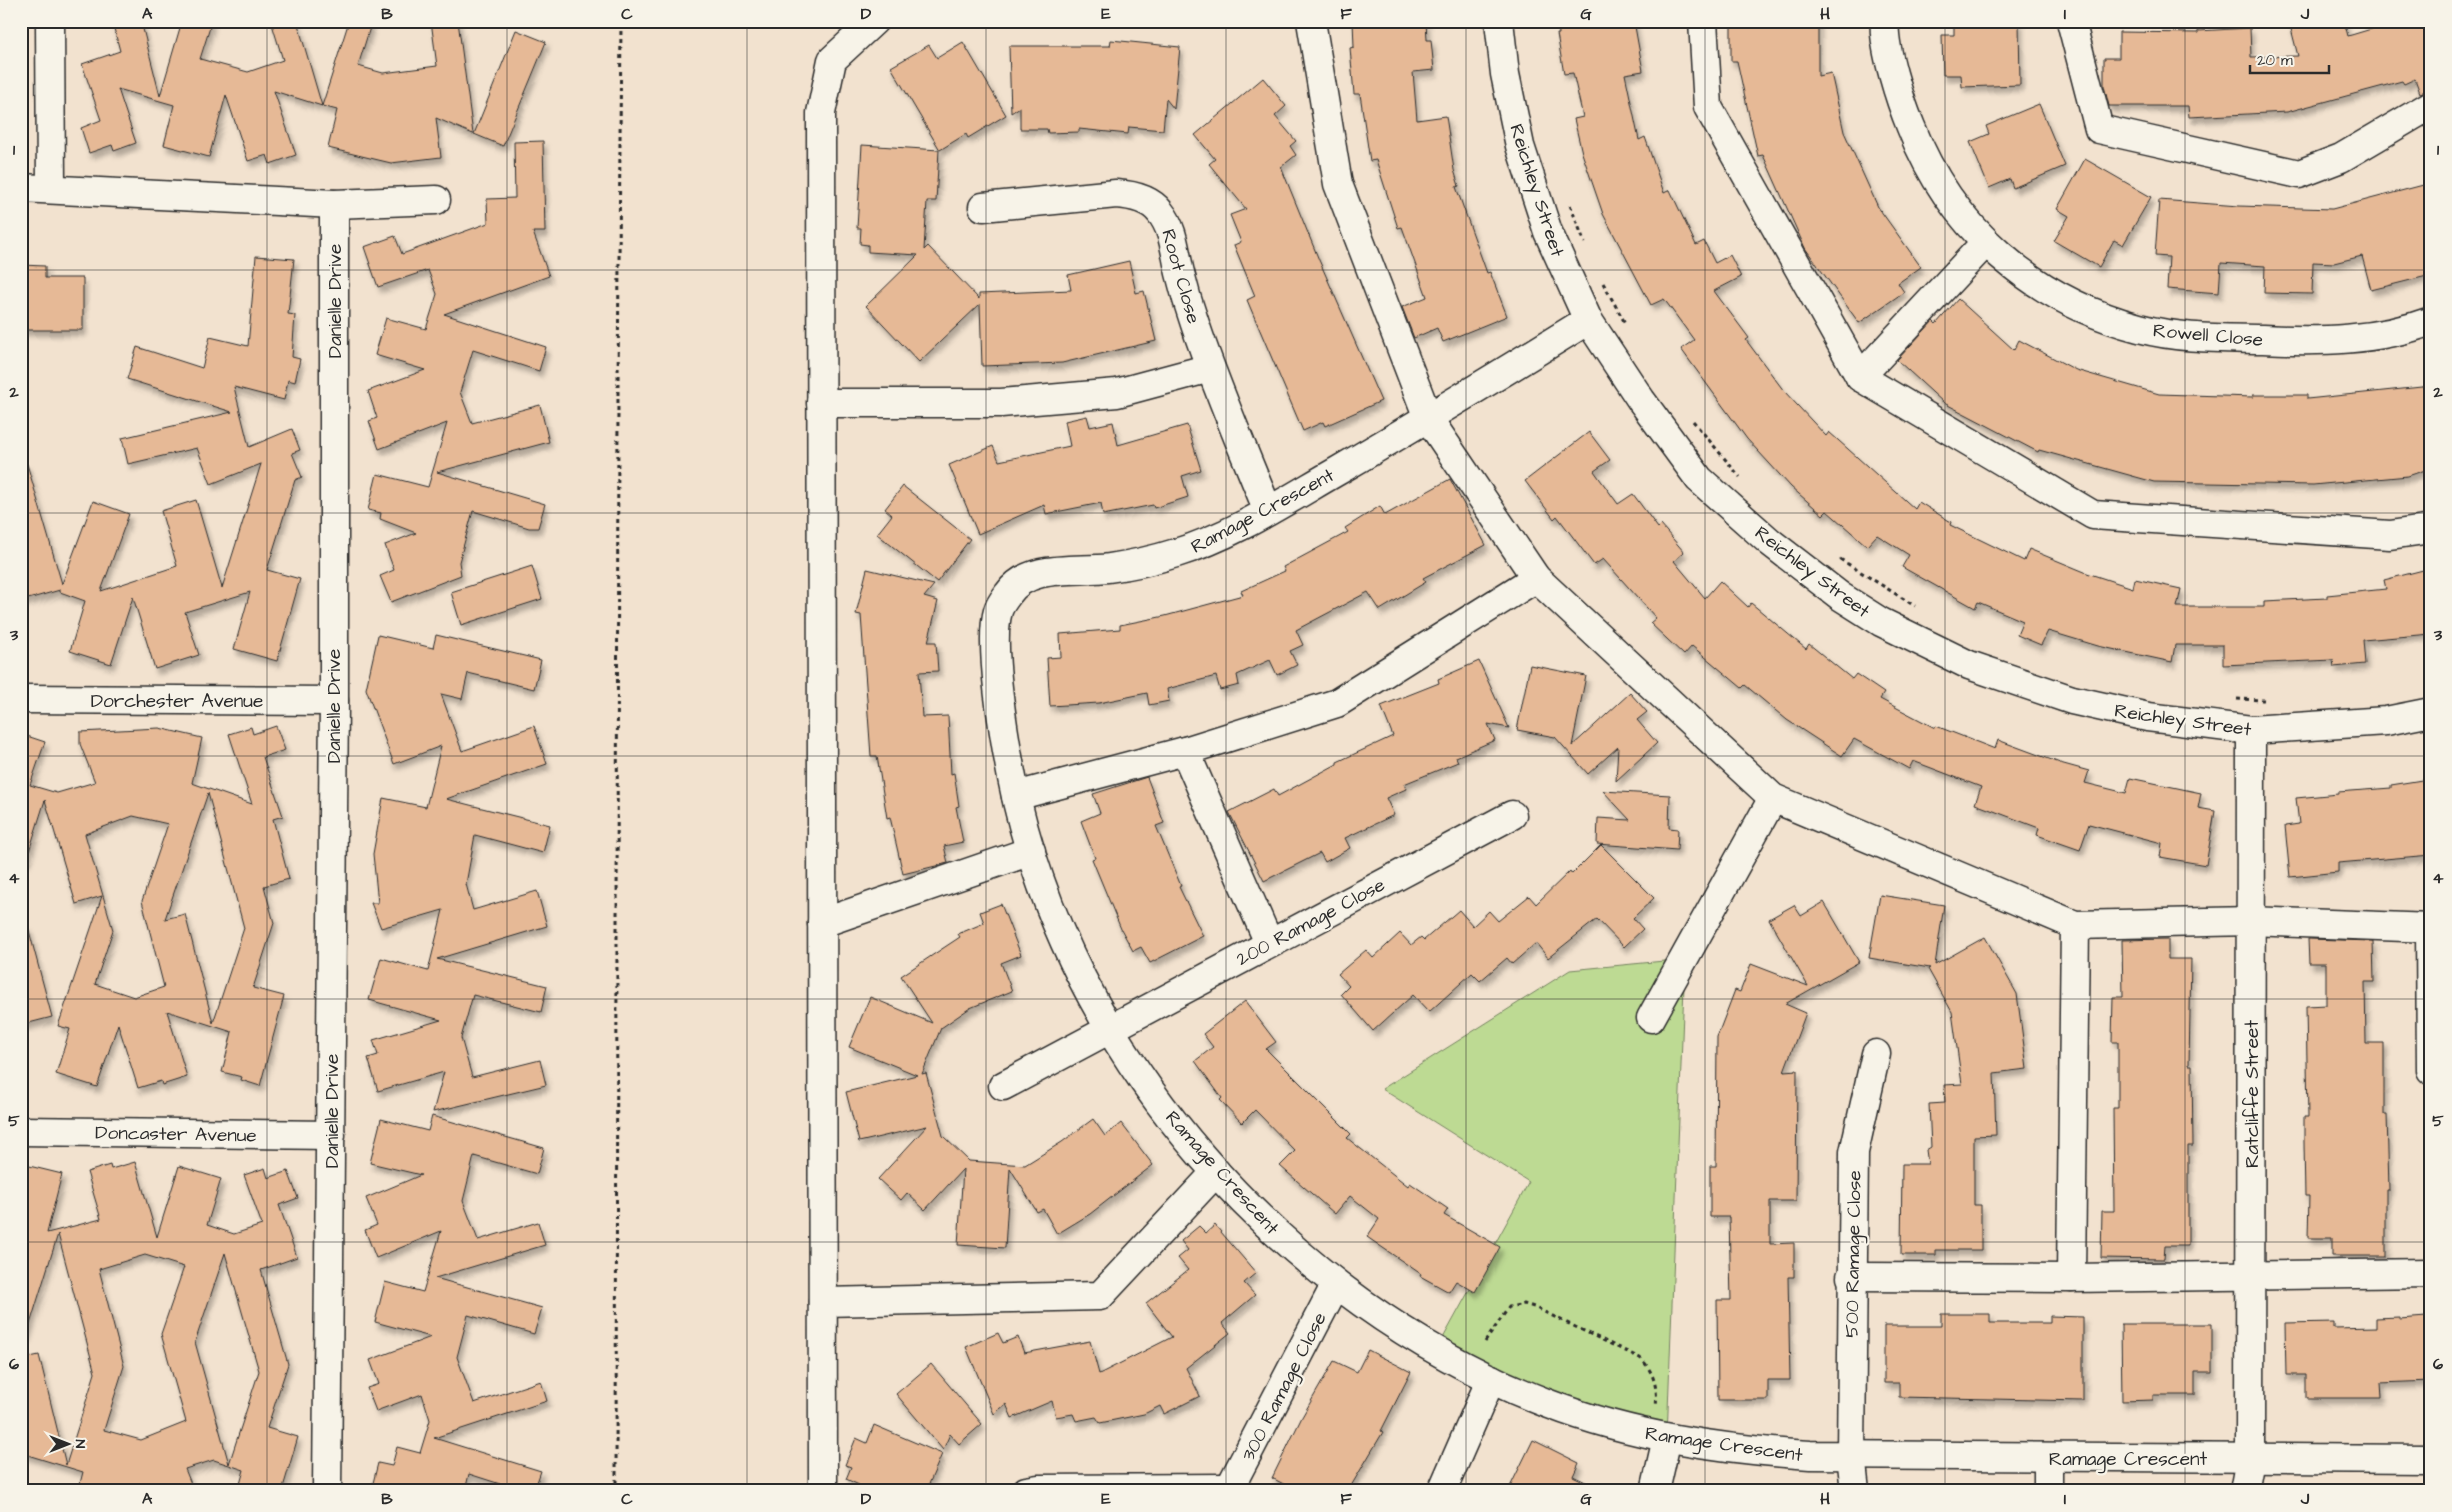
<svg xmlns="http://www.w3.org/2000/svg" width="2452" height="1512" font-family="'Architects Daughter',sans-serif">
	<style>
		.green { fill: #bdda93; stroke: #74825f }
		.building { fill: #e6b996; stroke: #2b2b2b; fill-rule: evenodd; filter: url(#shadow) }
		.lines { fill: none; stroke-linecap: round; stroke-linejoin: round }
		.minor-casing { stroke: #2b2b2b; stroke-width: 31 }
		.path { stroke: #2b2b2b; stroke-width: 3; stroke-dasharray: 4 4; stroke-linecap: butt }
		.minor { stroke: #f7f3e8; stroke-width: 28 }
		.grid { fill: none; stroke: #2b2b2b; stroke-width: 1; stroke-opacity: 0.55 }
		.labels { text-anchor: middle; stroke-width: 4.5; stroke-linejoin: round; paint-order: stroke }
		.street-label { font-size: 19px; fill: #2b2b2b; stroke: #f7f3e8 }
		.neatline { fill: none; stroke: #2b2b2b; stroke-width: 2 }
		.grid-label { font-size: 16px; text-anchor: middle; font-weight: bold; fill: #2b2b2b }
	</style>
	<defs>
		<filter id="shadow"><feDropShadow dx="3" dy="5.5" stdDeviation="2.5" flood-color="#0004"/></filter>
	</defs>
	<rect width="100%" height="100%" fill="#f2e2cf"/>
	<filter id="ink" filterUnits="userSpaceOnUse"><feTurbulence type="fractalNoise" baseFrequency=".02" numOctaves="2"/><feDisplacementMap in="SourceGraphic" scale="10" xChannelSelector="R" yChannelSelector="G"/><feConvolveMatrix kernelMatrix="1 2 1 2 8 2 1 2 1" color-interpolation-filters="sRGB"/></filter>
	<g filter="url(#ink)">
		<polygon class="green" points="1685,959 1667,1438 1437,1349 1529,1182 1382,1089 1570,970"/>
		<g class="building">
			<polygon points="112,21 141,21 160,96 182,21 212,21 200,59 248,72 283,60 271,21 297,21 322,106 274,91 296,155 270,164 267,155 248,161 226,95 209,157 164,145 174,105 118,89 136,143 114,151 112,145 89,153 81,128 101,120 82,64 120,51"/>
			<polygon points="349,21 372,21 358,66 383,73 437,66 431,21 458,21 473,134 436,118 441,157 391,163 328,148 337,110 322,106"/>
			<polygon points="1353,21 1426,21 1427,40 1431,40 1434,70 1413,72 1417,120 1446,116 1454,170 1459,186 1456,187 1487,273 1490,272 1507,316 1443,342 1437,328 1414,338 1402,307 1427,297 1402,227 1398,228 1376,160 1370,161 1360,94 1354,94 1350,48 1354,47"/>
			<polygon points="1558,21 1634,21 1643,71 1625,74 1639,140 1645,137 1664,193 1670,190 1696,245 1704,241 1715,263 1730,255 1741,277 1714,291 1749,338 1746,340 1784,391 1826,436 1829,432 1915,509 1919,502 1951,522 1950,525 2024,561 2029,549 2087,573 2133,588 2135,579 2181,589 2177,607 2264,607 2264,601 2327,598 2327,595 2386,589 2384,580 2431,568 2431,634 2363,640 2365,664 2334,667 2333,660 2223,665 2223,645 2175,645 2172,662 2098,646 2048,631 2041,645 2017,635 2023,621 1978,602 1975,608 1902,567 1909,555 1877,535 1867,546 1827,511 1823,515 1791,487 1747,439 1681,349 1694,340 1664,299 1651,305 1603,214 1582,153 1574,119 1583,117 1573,73 1564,74 1557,34 1559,34"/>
			<polygon points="1731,21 1818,21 1818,76 1831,73 1844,132 1878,207 1921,267 1898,283 1904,292 1859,323 1805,248 1763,155 1758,156 1737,61 1731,61"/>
			<polygon points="2019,21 2020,85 1962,87 1961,75 1943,75 1942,35 1954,35 1954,22"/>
			<polygon points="2289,21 2344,21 2348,36 2398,21 2431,21 2431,89 2420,93 2415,79 2404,84 2402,81 2287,112 2189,117 2188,106 2109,106 2104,86 2104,58 2119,58 2119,32 2198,33 2198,31 2250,28 2251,57 2298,56"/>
			<polygon points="516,30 546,42 503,146 474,134"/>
			<polygon points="1111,40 1180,47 1174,109 1166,99 1163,130 1129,127 1128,134 1079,129 1079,132 1048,133 1047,129 1020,129 1020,107 1011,113 1009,46 1110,46"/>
			<polygon points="963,42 1006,115 968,138 966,134 940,150 891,67 929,45 937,58"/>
			<polygon points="1263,78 1286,106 1275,116 1296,141 1290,146 1296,155 1281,167 1319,260 1381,401 1325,426 1323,422 1303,431 1247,300 1255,296 1234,245 1241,242 1230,215 1246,209 1209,164 1215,159 1195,135"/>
			<polygon points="2039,104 2065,166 2013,188 2010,179 1989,188 1970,142 1989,134 1986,126"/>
			<polygon points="543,141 545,232 533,232 549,276 444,314 546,347 539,371 473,350 460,392 472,423 540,405 549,442 437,472 545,504 538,528 529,528 473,511 459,562 461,575 391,602 380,576 394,570 385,545 416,533 380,519 381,513 368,510 377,474 428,487 447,423 379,449 369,421 377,418 368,391 425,370 375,355 386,318 426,329 437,294 428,270 378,287 364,247 395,236 402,254 488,223 487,199 515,198 514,142"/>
			<polygon points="862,145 939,150 936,201 927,201 924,250 928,246 979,299 979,294 1071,290 1068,275 1129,261 1136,293 1144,291 1156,341 1062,363 982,366 980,304 919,362 866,306 918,255 868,252 868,245 860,244 861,228 857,228"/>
			<polygon points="2085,159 2151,197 2123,245 2114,240 2099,267 2054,241 2069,216 2057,209"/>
			<polygon points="2431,183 2431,275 2371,290 2362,256 2334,263 2313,262 2312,294 2264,293 2265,266 2221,263 2219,293 2167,289 2169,257 2155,256 2159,200 2239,206 2332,209"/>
			<polygon points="256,256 294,259 288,314 295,315 292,357 300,359 295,382 288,380 284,400 234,387 249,447 292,429 300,450 292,453 302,477 295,480 267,570 300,579 277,661 234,649 250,592 185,612 199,655 155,669 133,597 111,664 70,651 85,601 60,592 60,590 21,601 21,465 27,464 62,584 93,501 129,514 101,591 177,566 161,511 196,500 222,588 261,464 211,484 197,448 128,464 122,438 232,412 127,379 137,347 202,368 210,337 248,346"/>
			<polygon points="21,265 45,266 45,278 83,278 83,330 21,330"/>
			<polygon points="1958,299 2014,350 2019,340 2076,370 2159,394 2253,397 2253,395 2307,395 2307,399 2431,386 2431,468 2408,476 2313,485 2154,482 2039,450 2038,452 1944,403 1897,360 1933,321 1936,324"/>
			<polygon points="1087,416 1090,427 1113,422 1118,445 1187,425 1201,470 1182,476 1188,497 1154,508 1153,505 1103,515 1101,503 1046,514 1044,505 978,534 949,465 993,446 999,461 1070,446 1065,421"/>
			<polygon points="1589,432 1610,460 1594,471 1618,504 1633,494 1658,528 1661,525 1684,552 1674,561 1705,598 1720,581 1748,607 1751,603 1806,649 1809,644 1852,679 1856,674 1884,693 1880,699 1935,728 1936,726 1995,749 1998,740 2060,763 2089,771 2085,783 2126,793 2130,778 2201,793 2198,808 2215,811 2206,865 2160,857 2162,843 2089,824 2080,850 2037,835 2039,828 1975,804 1981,787 1913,761 1909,769 1854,739 1842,756 1787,720 1745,685 1742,688 1692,646 1684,655 1650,623 1656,618 1603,559 1594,565 1557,516 1554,519 1525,481"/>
			<polygon points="1450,479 1486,545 1423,578 1426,582 1380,610 1368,592 1296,630 1303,645 1290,651 1297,665 1277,675 1270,660 1237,675 1239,685 1220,690 1216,676 1167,689 1169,701 1149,705 1147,693 1099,703 1050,706 1047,658 1061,657 1060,634 1120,629 1120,625 1165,616 1243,595 1241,591 1285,571 1283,567 1348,532 1345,528 1380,506 1385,515"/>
			<polygon points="903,486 970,539 937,582 877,534 892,515 885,509"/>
			<polygon points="532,566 542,599 461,625 451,592"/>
			<polygon points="867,569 934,585 924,597 938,601 928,642 936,642 938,671 919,672 922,717 948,716 951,774 954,773 959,806 956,807 963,842 944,846 948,863 903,874 890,817 887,818 877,756 871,756 861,615 856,614"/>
			<polygon points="378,635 433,648 436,635 541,660 534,689 468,673 462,699 441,694 462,751 534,726 547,764 446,799 550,825 543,853 475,835 466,884 473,910 537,891 547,926 437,959 547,986 541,1012 473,995 461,1038 472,1077 540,1060 546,1085 433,1112 444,1072 378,1091 368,1058 378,1055 373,1040 441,1020 369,1000 381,958 428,971 443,910 381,928 371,903 378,903 373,854 383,798 426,807 441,746 394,764 366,689"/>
			<polygon points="1479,661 1509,728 1488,724 1495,740 1456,757 1458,762 1404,784 1406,789 1386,798 1394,815 1345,838 1350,848 1325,862 1320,853 1264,881 1229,812 1274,789 1278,796 1337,764 1337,762 1393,736 1381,706 1439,683 1438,679"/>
			<polygon points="1530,665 1586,676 1572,746 1630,693 1647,712 1637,720 1657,743 1616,781 1618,747 1588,774 1555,737 1517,730"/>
			<path d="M276,726L285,750L263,757L283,816L273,819L289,879L264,886L274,923L253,988L284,996L260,1086L241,1080L242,1077L222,1072L232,1032L167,1011L187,1077L162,1085L161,1081L138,1088L118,1024L97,1087L56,1074L70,1029L58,1026L102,896L76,904L45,800L26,861L21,860V734L45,742L30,785L57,793L95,782L80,744V732L159,728L202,738L192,783L252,804L229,734L251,727L253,734ZM208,793L244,928L213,1023L185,914L165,919ZM133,816L168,824L142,901L164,987L134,997L95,984L113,930L85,834Z"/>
			<polygon points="1147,777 1164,823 1156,826 1181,886 1179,887 1203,936 1150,963 1141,947 1133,951 1121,929 1092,859 1095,858 1081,821 1100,813 1093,794"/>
			<polygon points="2422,780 2424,796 2431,795 2431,855 2338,863 2338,872 2290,877 2285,826 2299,824 2296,798 2338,794 2338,792 2391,788 2391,785"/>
			<polygon points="1603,791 1670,795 1669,828 1678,829 1677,850 1597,844 1598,818 1630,820"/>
			<polygon points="1601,845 1654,898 1633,918 1643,929 1624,947 1597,919 1548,958 1536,943 1512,964 1507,958 1480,981 1472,973 1429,1012 1413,995 1373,1031 1341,994 1349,986 1338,974 1366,950 1373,958 1400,933 1411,945 1421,937 1424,940 1459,910 1473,926 1489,911 1498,921 1529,896 1536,904 1570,871 1572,874"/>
			<polygon points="1880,895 1944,905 1935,965 1985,937 2017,994 2027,1069 1994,1073 1996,1135 1974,1136 1974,1205 1981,1205 1981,1250 1936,1250 1936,1255 1901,1255 1902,1164 1928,1164 1926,1150 1931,1147 1929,1104 1945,1103 1944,1085 1962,1084 1952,1012 1928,969 1930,968 1869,958"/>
			<polygon points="1824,902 1859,962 1785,1004 1806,1013 1784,1071 1797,1070 1796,1201 1770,1201 1770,1244 1794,1243 1794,1277 1788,1277 1790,1380 1768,1380 1768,1400 1718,1400 1717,1300 1731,1300 1729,1217 1710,1217 1710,1166 1716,1166 1717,1037 1735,990 1740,992 1751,964 1808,986 1769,919 1794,905 1801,916"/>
			<polygon points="1001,904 1021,955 1001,963 1012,991 970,1008 941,1028 922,1074 926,1073 943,1136 969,1161 1025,1165 1062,1142 1093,1119 1105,1136 1121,1123 1153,1165 1090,1214 1057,1234 1043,1209 1037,1212 1010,1168 1005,1248 958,1245 963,1169 925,1210 907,1193 901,1200 878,1179 927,1126 859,1142 846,1092 917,1075 849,1047 870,997 932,1023 901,976 960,937 958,934 984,923 980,912"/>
			<polygon points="28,927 52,1017 21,1025 21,928"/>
			<polygon points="2168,939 2168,959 2191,959 2189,1065 2192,1065 2193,1146 2188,1146 2188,1246 2165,1246 2164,1259 2101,1258 2102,1211 2114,1211 2113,1108 2118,1108 2118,1042 2112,1042 2113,997 2123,997 2122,940"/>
			<polygon points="2308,939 2373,941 2374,982 2365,982 2366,1043 2384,1043 2384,1114 2387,1114 2389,1190 2386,1190 2386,1256 2332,1256 2332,1238 2308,1238 2309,1196 2305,1196 2304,1143 2304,1117 2308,1117 2306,1006 2326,1005 2326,963 2309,963"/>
			<polygon points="1245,1001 1276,1042 1266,1049 1351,1134 1347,1138 1408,1186 1410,1183 1448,1209 1444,1215 1500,1247 1475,1292 1456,1281 1449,1292 1420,1276 1421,1274 1367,1237 1379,1219 1350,1196 1335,1214 1280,1166 1295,1151 1255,1110 1242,1123 1220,1100 1222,1098 1195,1061 1213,1047 1203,1034"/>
			<polygon points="432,1116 544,1148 537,1174 474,1156 463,1201 478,1240 538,1222 545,1245 435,1278 542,1308 534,1334 468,1315 457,1357 474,1403 541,1381 547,1401 434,1438 541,1471 534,1491 522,1491 469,1474 465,1491 386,1491 372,1487 378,1463 392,1466 397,1447 420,1453 430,1420 422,1394 376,1411 367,1388 379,1384 370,1360 431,1337 375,1322 385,1282 423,1292 441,1231 376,1258 365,1230 377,1225 366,1198 421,1175 370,1163 381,1119 428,1131"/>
			<path d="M135,1162L157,1237L179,1166L221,1179L207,1225L234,1234L262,1225L244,1175L265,1168L268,1178L288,1171L298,1198L279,1205L297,1257L261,1270L288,1364L267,1428L298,1437L282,1491H238L244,1470L214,1460L185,1469L194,1491H78L83,1472L21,1453V1359L39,1355L66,1465L95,1373L58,1234L26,1337L21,1336V1164L62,1174L47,1233L101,1219L87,1172L110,1165L111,1169ZM225,1253L259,1371L229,1464L195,1342ZM145,1255L184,1267L161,1334L186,1422L141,1440L104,1430L124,1366L99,1269Z"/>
			<polygon points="1215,1225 1256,1273 1244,1283 1255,1295 1222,1323 1230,1333 1186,1368 1200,1396 1164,1414 1160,1406 1144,1414 1100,1423 1096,1417 1076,1421 1073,1414 1056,1417 1052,1401 1012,1418 1006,1404 994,1414 966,1347 998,1333 1003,1343 1018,1337 1024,1353 1090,1341 1099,1374 1172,1337 1146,1303 1188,1270 1178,1258 1188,1250 1181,1241 1199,1226 1206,1233"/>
			<polygon points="1941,1314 1990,1314 1990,1323 2050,1323 2050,1316 2083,1317 2083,1401 1899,1397 1899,1383 1884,1383 1884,1326 1941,1326"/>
			<polygon points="2399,1317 2399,1319 2427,1317 2428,1329 2431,1329 2431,1381 2380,1383 2381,1398 2306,1398 2306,1375 2286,1375 2285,1323 2334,1322 2334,1328 2376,1327 2376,1318"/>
			<polygon points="2121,1324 2212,1324 2212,1372 2195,1372 2195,1395 2153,1395 2153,1400 2122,1401"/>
			<polygon points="1368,1350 1411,1372 1381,1431 1383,1432 1348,1491 1297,1491 1272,1478 1302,1417 1334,1361 1357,1372"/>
			<polygon points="931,1364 982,1424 959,1444 950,1434 943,1450 896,1394"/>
			<polygon points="874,1425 942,1454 926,1491 857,1491 859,1485 846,1479 851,1467 845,1465 856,1438 867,1443"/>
			<polygon points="1533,1440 1579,1463 1573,1476 1604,1491 1508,1491"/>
		</g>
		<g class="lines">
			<defs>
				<g id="minor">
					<polyline points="50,21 51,189"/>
					<polyline points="1311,21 1338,184 1428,418 1536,578 1773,798 2075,925 2251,921 2431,928"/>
					<polyline points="1499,21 1505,74 1520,146 1548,232 1588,320 1641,400 1699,479 1770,542 1840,596 1881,622 1969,665 2072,700 2148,717 2251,730 2386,721 2431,712"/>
					<polyline points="1703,21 1708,107 1860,377 2093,515 2390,535 2431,529"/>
					<path d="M1885,21C1882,46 1901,103 1911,127C1951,229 2034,300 2139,328C2179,339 2222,338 2263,339C2318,342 2378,341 2431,321"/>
					<polyline points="2071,21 2099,129 2299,174 2341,158 2431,105"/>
					<polyline points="21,188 334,204 436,200"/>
					<path d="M983,207L1116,194C1132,195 1150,199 1160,212C1174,229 1175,253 1180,273C1184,290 1189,307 1195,324C1216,387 1243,449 1268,511"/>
					<path d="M1588,320C1504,372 1420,423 1334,473C1284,502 1232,536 1176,553C1154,560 1131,565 1109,568C1076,572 1029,563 1008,594C1005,598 999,607 998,611C988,644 1005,742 1012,778C1067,1055 1286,1303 1549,1404C1632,1436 1721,1449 1810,1455L2431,1459"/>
					<polyline points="1860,377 1985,243"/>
					<polyline points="821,403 1001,403 1117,393 1210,368"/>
					<polyline points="21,699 334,701"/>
					<polyline points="1185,751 1269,943"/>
					<polyline points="1016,796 1185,751 1337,703 1536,578"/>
					<polyline points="822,923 1031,851"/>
					<polyline points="2430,929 2431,1070"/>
					<polyline points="1651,1018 1773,798"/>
					<polyline points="1003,1086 1512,815"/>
					<polyline points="21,1131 331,1135"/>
					<polyline points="1851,1277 2071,1278 2431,1273"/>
					<polyline points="2071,1278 2075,925"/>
					<polyline points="823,1302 1100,1296 1216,1172"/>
					<polyline points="327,1491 334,701 334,204"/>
					<polyline points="823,1491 821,113 832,60 874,21"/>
					<polyline points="1026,1491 1038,1489 1230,1488"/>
					<polyline points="1228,1491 1336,1284"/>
					<polyline points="1442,1491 1491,1379"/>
					<polyline points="1655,1491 1667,1438"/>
					<polyline points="1855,1491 1851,1455 1854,1152 1876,1054"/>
					<polyline points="2048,1491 2048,1458"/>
					<polyline points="2244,1491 2250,1459 2251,730"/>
				</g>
			</defs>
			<use href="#minor" class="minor-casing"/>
			<g class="path">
				<polyline points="1570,205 1585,243"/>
				<polyline points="1603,283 1625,323"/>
				<polyline points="1693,421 1740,477"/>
				<polyline points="1840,559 1915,606"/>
				<polyline points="2237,699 2264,700"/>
				<path d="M1485,1342L1509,1307L1524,1304L1534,1307L1640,1358C1654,1371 1658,1389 1656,1407"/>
				<polyline points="616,1491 618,383 621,21"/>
			</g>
			<use href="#minor" class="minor"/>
		</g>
	</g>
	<path class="grid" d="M267,21V1491M507,21V1491M747,21V1491M986,21V1491M1226,21V1491M1466,21V1491M1705,21V1491M1945,21V1491M2185,21V1491M21,270H2431M21,513H2431M21,756H2431M21,999H2431M21,1242H2431"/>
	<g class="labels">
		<g class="street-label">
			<text transform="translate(1538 190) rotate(72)" y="7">Reichley Street</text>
			<text transform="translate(1182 276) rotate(74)" y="7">Root Close</text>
			<text transform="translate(334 301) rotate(-90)" y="7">Danielle Drive</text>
			<text transform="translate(2208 334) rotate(5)" y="7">Rowell Close</text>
			<text transform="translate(1262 510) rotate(-28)" y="7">Ramage Crescent</text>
			<text transform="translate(1813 571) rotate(37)" y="7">Reichley Street</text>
			<text x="177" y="707">Dorchester Avenue</text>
			<text transform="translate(333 706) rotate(-90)" y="7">Danielle Drive</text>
			<text transform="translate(2183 719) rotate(8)" y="7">Reichley Street</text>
			<text transform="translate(1310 921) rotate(-28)" y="7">200 Ramage Close</text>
			<text transform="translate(2251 1094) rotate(-90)" y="7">Ratcliffe Street</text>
			<text transform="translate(331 1111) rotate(-90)" y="7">Danielle Drive</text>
			<text transform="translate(176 1133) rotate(1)" y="7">Doncaster Avenue</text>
			<text transform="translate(1223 1172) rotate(48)" y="7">Ramage Crescent</text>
			<text transform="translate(1852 1254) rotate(-89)" y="7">500 Ramage Close</text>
			<text transform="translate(1283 1386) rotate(-63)" y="7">300 Ramage Close</text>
			<text transform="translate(1724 1443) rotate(8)" y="7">Ramage Crescent</text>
			<text x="2128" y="1465">Ramage Crescent</text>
		</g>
	</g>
	<rect width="2452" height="1512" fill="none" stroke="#f7f3e8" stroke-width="55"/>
	<g transform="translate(68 1444) rotate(90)" stroke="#f7f3e8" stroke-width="4" paint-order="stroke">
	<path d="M0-4L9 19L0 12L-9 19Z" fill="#2b2b2b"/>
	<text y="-8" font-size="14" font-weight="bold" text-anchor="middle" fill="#2b2b2b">N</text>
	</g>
	<path d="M2250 65v8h79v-8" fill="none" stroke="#2b2b2b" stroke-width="2.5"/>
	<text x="2257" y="65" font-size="15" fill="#2b2b2b" stroke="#f7f3e8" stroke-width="4" paint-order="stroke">20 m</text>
	<rect x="28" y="28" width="2396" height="1456" class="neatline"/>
	<g class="grid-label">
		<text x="147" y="19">A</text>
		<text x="387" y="19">B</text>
		<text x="627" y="19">C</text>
		<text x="866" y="19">D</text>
		<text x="1106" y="19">E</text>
		<text x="1346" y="19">F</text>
		<text x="1586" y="19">G</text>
		<text x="1825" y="19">H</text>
		<text x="2065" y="19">I</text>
		<text x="2305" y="19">J</text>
		<text x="14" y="155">1</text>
		<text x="2438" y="155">1</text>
		<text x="14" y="397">2</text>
		<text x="2438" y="397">2</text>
		<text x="14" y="640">3</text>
		<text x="2438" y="640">3</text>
		<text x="14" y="883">4</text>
		<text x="2438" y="883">4</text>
		<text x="14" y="1126">5</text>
		<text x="2438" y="1126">5</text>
		<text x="14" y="1369">6</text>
		<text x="2438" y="1369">6</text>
		<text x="147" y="1504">A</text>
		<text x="387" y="1504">B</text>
		<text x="627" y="1504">C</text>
		<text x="866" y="1504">D</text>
		<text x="1106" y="1504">E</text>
		<text x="1346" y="1504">F</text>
		<text x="1586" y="1504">G</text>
		<text x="1825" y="1504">H</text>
		<text x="2065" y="1504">I</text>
		<text x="2305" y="1504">J</text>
	</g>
</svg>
